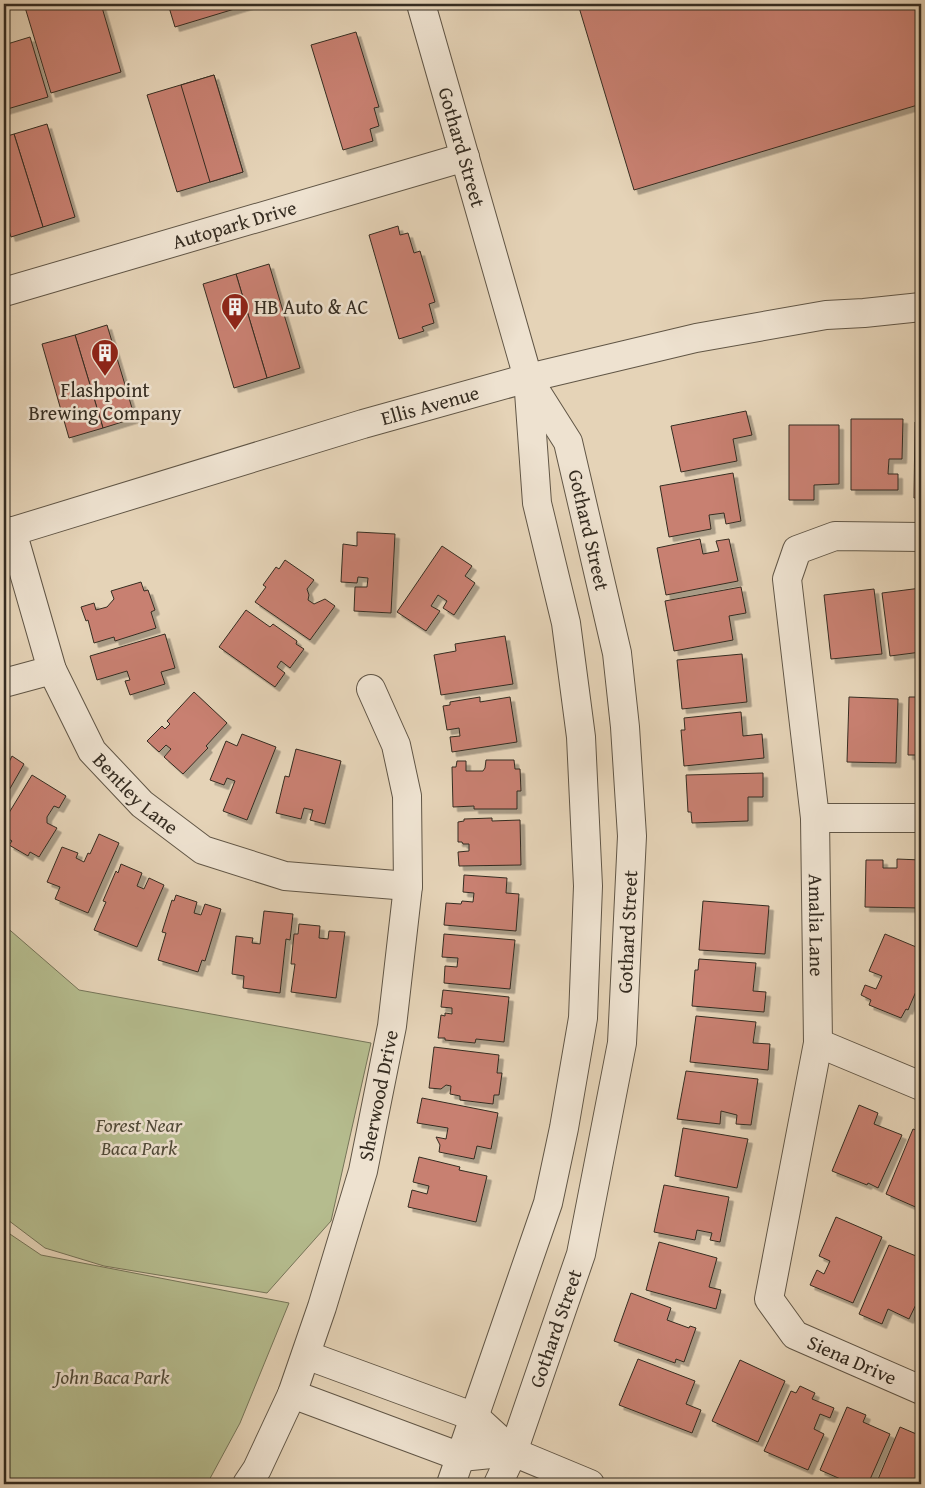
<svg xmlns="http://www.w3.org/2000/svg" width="925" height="1488" font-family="'Gentium Book Plus',serif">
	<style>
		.green { fill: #b5bc8e; stroke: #757458 }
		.building { fill: #c88071; stroke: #352c21; filter: url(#shadow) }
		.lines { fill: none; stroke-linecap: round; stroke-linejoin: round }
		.minor-casing { stroke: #615646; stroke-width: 30 }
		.minor { stroke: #eee2d0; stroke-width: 28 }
		.labels { text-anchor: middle; stroke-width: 5; stroke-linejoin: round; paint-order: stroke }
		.street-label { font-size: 20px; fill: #352c21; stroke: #eee2d0 }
		.poi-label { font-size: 20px; fill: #352c21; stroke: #eee2d0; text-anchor: start }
		.park-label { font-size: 20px; font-style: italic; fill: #4f4937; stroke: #eee2d0 }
	</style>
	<defs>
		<filter id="shadow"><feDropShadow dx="4.5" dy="4.5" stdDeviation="0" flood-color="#0004"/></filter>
	</defs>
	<rect width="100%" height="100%" fill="#e5d3b7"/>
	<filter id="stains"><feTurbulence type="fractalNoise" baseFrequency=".004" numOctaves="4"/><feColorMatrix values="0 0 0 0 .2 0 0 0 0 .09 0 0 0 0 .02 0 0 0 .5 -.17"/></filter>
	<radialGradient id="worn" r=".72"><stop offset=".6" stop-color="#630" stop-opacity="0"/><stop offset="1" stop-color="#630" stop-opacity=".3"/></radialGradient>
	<g class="green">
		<polygon points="4,925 79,990 371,1043 331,1221 267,1293 104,1266 45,1248 4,1217"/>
		<polygon points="4,1230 41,1255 289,1303 240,1423 207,1484 4,1484"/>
	</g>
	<g class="building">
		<polygon points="24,4 101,4 121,72 51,93"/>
		<polygon points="168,4 251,4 175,27"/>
		<polygon points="578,4 921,4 921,104 634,190"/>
		<polygon points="356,32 379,107 374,108 379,126 370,129 373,141 343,150 311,45"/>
		<polygon points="30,37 48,97 4,110 4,45"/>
		<polygon points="214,75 243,172 177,192 147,95"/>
		<polygon points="214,75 243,172 210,182 181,85"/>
		<polygon points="47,124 75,217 43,227 14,134"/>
		<polygon points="14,134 43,227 11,237 4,214 4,137"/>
		<polygon points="398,226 400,235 408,233 414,253 420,251 435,302 429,304 434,323 422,327 424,331 399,339 369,235"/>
		<polygon points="269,264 300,368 267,378 236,274"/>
		<polygon points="236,274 267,378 234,388 203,284"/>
		<polygon points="107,325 135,418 103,428 75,335"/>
		<polygon points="75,335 103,428 69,438 42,344"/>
		<polygon points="746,411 752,435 733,439 737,461 681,472 671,426"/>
		<polygon points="851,419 903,419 902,459 889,459 888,474 898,474 898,490 851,490"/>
		<polygon points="915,422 921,422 921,498 914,498"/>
		<polygon points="789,425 839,425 839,484 814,485 814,500 789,500"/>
		<polygon points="733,473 741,521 726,524 724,513 709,515 711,529 669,537 660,486"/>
		<polygon points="357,532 395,534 391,613 354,611 355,587 367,587 368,578 358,577 357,583 341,582 343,544 357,546"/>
		<polygon points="700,539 703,554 719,551 716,541 729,539 738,581 666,595 657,548"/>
		<polygon points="442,546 472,566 465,576 475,583 454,615 443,608 447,601 438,595 431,606 440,611 426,631 397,612"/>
		<polygon points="285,560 314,580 307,589 309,595 308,600 314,604 325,599 335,606 310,640 255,602 266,587 263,585 276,567 279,569"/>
		<polygon points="141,582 144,591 148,590 155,610 151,612 156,628 115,641 114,637 94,643 88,620 86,621 81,607 94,603 96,610 107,607 114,599 111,591"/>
		<polygon points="741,587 746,613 729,616 733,640 674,651 665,601"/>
		<polygon points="921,588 921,652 890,656 882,593"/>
		<polygon points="874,589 882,654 831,659 824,595"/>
		<polygon points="246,610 270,627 273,624 297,641 296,644 304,649 290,668 281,661 277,667 285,673 275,687 219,647"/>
		<polygon points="165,634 175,668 161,672 165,684 130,695 125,681 130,680 127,671 97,680 90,656"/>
		<polygon points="505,636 513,684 441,695 434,655 456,651 455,644"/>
		<polygon points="742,654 747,702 682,709 677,660"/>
		<polygon points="194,692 227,723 206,746 208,748 183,774 164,757 171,749 166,745 159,752 147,741 162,726 165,729 170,724 167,721"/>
		<polygon points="480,697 480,702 510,697 517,742 452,752 450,737 460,736 459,728 447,730 443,706 450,705 450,702"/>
		<polygon points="849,697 898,699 896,763 847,762"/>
		<polygon points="909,697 921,697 921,755 908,755"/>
		<polygon points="741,712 743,736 762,734 764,758 684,766 681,730 685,730 684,718"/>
		<polygon points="242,734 276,747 247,820 223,811 235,781 227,778 224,785 210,780 226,741 237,746"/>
		<polygon points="296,749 341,761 325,824 310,820 313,810 304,808 301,819 276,813 285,776 289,777"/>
		<polygon points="12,756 24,764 4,799 4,764 7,766"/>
		<polygon points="486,760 514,760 515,769 520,769 521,791 517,791 517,809 474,809 474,806 453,807 452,767 456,767 457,761 466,761 466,771 483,771 485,768"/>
		<polygon points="763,773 763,797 748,797 748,821 692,823 691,812 688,812 686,775"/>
		<polygon points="32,775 66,796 59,808 54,806 47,817 47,823 57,828 39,857 30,852 28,856 9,845 12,841 4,836 4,821"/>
		<polygon points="492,818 492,821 520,820 521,865 459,866 458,852 469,851 469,844 463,844 462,842 458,842 458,822 464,821 464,819"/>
		<polygon points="99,834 119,843 88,913 55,899 60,887 47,882 62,847 78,853 76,858 84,862 88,853 90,854"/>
		<polygon points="897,859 921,860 921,908 865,907 866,860 883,860 883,868 897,868"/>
		<polygon points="121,864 142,873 137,886 144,889 149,878 164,885 137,947 94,930 106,902 103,901 116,871 118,873"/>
		<polygon points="464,875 507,878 506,893 519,894 516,931 444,925 446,903 461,904 462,901 473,902 474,893 463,892"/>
		<polygon points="176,895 197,902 194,913 201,915 205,904 221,909 205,961 202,960 198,972 158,960 166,933 162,932 172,900 174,901"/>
		<polygon points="703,901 769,906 765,954 699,950"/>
		<polygon points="264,911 293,914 290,940 286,939 280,993 243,988 244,976 232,974 236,936 253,938 252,943 260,944"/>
		<polygon points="299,924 320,926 319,938 328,939 329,931 345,932 336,998 291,992 295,964 291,964 294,934 298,934"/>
		<polygon points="444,934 515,940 510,989 444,983 445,966 457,967 458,958 442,957"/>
		<polygon points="885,934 921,949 921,980 908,1010 906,1009 901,1018 869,1005 871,1000 861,995 865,985 876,989 882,976 869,971"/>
		<polygon points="699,959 756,963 753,991 766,992 764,1012 692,1006 695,970 698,970"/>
		<polygon points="443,990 509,997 504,1042 476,1039 475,1043 445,1040 445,1038 438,1038 441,1015 445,1016 445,1013 452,1014 452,1008 441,1007"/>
		<polygon points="696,1016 756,1022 753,1043 770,1044 768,1070 690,1062"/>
		<polygon points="434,1047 499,1055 497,1073 502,1073 499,1095 494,1095 493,1104 460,1100 460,1096 450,1094 451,1086 446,1085 441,1089 429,1088"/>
		<polygon points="686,1071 758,1079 751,1125 736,1124 737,1115 721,1111 720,1124 677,1119"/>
		<polygon points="422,1098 498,1113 491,1149 477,1146 474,1159 439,1152 440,1145 436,1137 446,1139 448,1128 417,1123"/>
		<polygon points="859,1105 878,1113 874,1124 902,1135 878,1188 868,1183 867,1185 832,1171"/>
		<polygon points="683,1128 748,1139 737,1188 675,1176"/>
		<polygon points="913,1129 921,1132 921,1207 920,1209 886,1194"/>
		<polygon points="419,1157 460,1167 459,1170 487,1176 476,1222 408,1207 412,1190 427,1194 429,1186 413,1182"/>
		<polygon points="664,1185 729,1197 720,1242 710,1240 712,1233 697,1230 695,1240 654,1232"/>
		<polygon points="836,1217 882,1237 853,1303 810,1285 817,1270 824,1274 830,1261 819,1256"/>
		<polygon points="659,1242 717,1258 709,1287 721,1290 716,1309 646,1290"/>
		<polygon points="889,1245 921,1258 921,1294 909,1319 888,1309 882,1324 859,1314"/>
		<polygon points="631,1293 671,1308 667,1320 689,1328 690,1326 696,1328 684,1362 676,1359 675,1363 614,1341"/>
		<polygon points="638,1359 695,1381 686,1404 701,1410 692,1433 619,1405"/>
		<polygon points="740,1360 785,1381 758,1442 712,1421"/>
		<polygon points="800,1386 815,1393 812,1399 834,1408 830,1418 820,1414 814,1429 824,1434 808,1470 764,1451 791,1391 796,1393"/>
		<polygon points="847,1407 866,1415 863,1422 890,1434 868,1484 852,1484 820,1470"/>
		<polygon points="900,1427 921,1436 916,1448 921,1450 921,1484 876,1484"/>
	</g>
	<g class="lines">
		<defs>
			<g id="minor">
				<path id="s1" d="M421,4L528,378L537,503L566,623L581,737L588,886L583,1018L564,1128L548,1203L451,1484"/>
				<path id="s2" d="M4,292L465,157"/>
				<path id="s3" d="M12,531L52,670L92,751L142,804L203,850L285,876L408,886"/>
				<path id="s4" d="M4,534L363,424L528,378L696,338L826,315L864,313L921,307"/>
				<path id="s5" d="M921,537L835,536L797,550L787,579L815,818L818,1043L769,1299L795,1335L921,1390"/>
				<polyline points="4,683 52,670"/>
				<polyline points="815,818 921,818"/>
				<polyline points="818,1043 921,1086"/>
				<polyline points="306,1355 475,1417 513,1452 590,1484"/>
				<polyline points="292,1394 461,1457 513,1452"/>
				<path id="s6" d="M247,1484L257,1469L292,1394L322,1307L363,1171L392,1026L408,886L407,796L396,745L371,689"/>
				<path id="s7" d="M498,1484L513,1452L581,1254L622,1043L632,836L625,727L617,653L568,442L530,382"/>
			</g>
		</defs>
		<use href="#minor" class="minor-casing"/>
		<use href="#minor" class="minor"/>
	</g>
	<defs>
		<symbol id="building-pin" viewBox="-11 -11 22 30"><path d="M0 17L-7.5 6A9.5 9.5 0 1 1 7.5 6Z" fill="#8f2418" stroke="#eee2d0"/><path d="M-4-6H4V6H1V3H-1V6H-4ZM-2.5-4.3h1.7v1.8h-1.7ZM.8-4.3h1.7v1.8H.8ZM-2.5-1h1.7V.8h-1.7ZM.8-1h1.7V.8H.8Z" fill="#fff"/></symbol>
	</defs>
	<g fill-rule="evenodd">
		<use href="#building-pin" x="219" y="291" width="32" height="43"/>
		<use href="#building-pin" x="89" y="337" width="32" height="43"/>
	</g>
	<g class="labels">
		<g class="street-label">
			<text dy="7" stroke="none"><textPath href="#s1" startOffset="149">Gothard Street</textPath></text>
			<text dy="7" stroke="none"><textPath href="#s2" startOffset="240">Autopark Drive</textPath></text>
			<text dy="7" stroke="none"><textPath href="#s4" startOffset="445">Ellis Avenue</textPath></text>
			<text transform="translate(589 530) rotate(77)" y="7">Gothard Street</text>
			<text dy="7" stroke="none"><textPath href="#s3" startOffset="296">Bentley Lane</textPath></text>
			<text dy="7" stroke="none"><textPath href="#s5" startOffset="505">Amalia Lane</textPath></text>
			<text dy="7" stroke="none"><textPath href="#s7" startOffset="571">Gothard Street</textPath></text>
			<text dy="7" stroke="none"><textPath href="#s6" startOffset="412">Sherwood Drive</textPath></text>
			<text dy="7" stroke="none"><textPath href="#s7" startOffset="166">Gothard Street</textPath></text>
			<text dy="7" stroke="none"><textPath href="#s5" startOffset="990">Siena Drive</textPath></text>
		</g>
		<g class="poi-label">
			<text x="254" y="314">HB Auto &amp; AC</text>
			<text x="105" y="397" text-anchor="middle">Flashpoint<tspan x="105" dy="23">Brewing Company</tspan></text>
		</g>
		<g class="park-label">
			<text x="139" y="1132">Forest Near<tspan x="139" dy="23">Baca Park</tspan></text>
			<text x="112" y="1384">John Baca Park</text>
		</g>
	</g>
	<rect width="925" height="1488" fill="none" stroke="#e5d3b7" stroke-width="20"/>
	<rect x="5" y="5" width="915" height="1478" fill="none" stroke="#352c21" stroke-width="2.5"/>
	<rect x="10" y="10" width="905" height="1468" fill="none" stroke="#352c21"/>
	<rect width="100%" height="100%" filter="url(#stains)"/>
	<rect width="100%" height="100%" fill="url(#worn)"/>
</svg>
